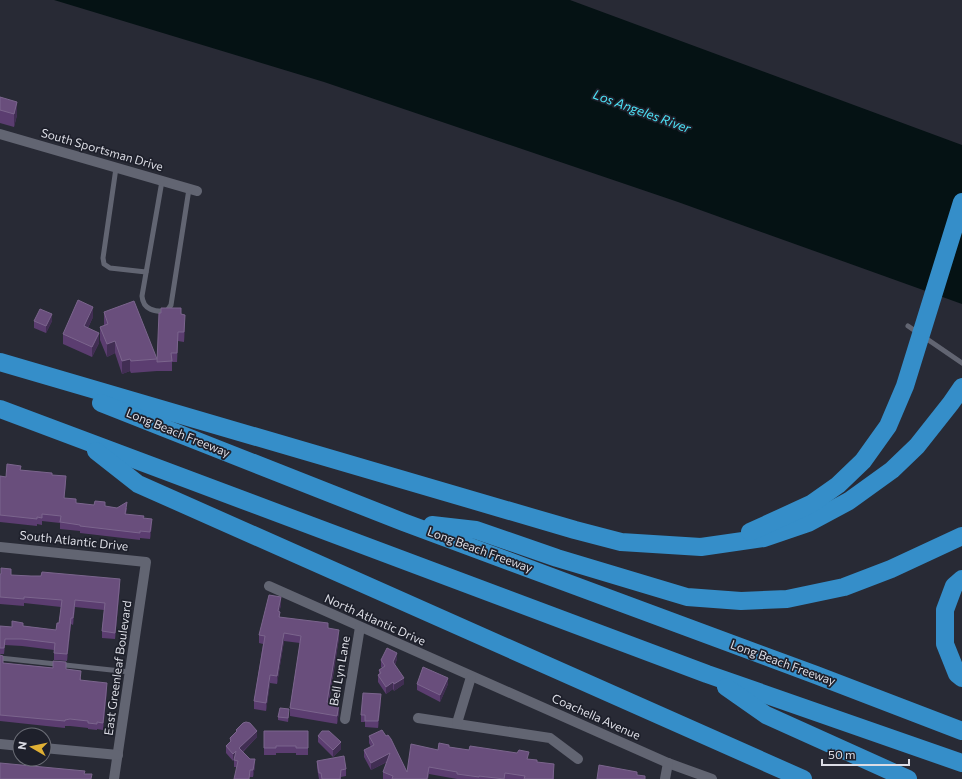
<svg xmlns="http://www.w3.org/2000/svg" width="962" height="779" font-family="Commissioner,sans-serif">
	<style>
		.water { fill: #051214 }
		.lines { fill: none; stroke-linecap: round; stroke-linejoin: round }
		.service { stroke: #626572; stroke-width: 5 }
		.minor { stroke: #626572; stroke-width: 10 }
		.motorway { stroke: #358ec9; stroke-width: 18 }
		.wall { fill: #5b3d70 }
		.shaded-wall { fill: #412e53 }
		.building { fill: #694e7c; stroke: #7b658d }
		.labels { text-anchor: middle; stroke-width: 3.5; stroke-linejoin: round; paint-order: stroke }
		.street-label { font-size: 12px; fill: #dcdde5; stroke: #1e202b }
		.water-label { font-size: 13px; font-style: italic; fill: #4de1f5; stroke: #1e202b }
	</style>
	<rect width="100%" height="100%" fill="#282a35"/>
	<polygon class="water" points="54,0 570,0 962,145 962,304 678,202 324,82"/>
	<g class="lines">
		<g class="service">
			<polyline points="116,168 103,258 104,264 110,268 146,272"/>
			<path d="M162,181L142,296C143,310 155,312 167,311L171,305L189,189"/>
			<polyline points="908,326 962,363"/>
			<polyline points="0,658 130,672"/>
		</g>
		<g class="minor">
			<polyline points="0,134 197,191"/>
			<polyline points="0,547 146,562 114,779"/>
			<polyline points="269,586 668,763 712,779"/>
			<polyline points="418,718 550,738 578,759"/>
			<polyline points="345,719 360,627"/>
			<polyline points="457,723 471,677"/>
			<polyline points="0,744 20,746"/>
			<polyline points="44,748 118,755"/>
			<polyline points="665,779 668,763"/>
		</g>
		<g class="motorway">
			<polyline points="0,362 575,530 621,542 701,547 764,538 808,523 849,501 892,470 917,446 951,403 962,387"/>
			<polyline points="101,403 403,522 816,675 962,731"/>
			<polyline points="0,409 707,674 962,763"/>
			<polyline points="96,451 138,484 803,779"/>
			<polyline points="432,525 476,530 557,558 687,597 741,601 787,599 844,587 891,569 962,536"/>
			<polyline points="750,532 811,504 838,485 863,461 888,426 905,386 962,202"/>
			<polyline points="962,579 954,586 945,610 945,644 957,674 962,678"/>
			<polyline points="726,687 766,715 908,779"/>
		</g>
	</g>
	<g class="wall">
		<polygon points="0,97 17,115 14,127 0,123"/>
		<polygon points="104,312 157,359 157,371 131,373 130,371 122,374 115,353 107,357 100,340 100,327 104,326"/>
		<polygon points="181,314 185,324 184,342 178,341 177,362 172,362 172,371 157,371 157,362"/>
		<polygon points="93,317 88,328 99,343 92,357 63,344 63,334"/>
		<polygon points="34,321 52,321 46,333 34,328"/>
		<polygon points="21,470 52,475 66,483 64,498 76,503 117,508 127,508 126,514 144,518 152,525 150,539 140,538 140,540 80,533 80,531 60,529 60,523 42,521 42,525 37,524 37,526 0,522 0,476 6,477"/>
		<polygon points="0,574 120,586 115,639 102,638 102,631 104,610 75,607 73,625 71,624 67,661 54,660 54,650 22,646 5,645 4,654 0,654 0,626 12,627 23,626 56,630 59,623 61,607 24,603 24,606 0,604"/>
		<polygon points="281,605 279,612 280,617 328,628 339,638 329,702 339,712 337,724 290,716 290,708 300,643 284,641 277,684 270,683 266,711 254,709 254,701 263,644 259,643 259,635"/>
		<polygon points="0,655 3,663 66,669 81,678 81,681 107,690 103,730 97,729 97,730 88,729 88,728 70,726 65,726 65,728 0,721"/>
		<polygon points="397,659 395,665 404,684 394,691 393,689 386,694 378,682 378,675 379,674 379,670 382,668 381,667 381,660"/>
		<polygon points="417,684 448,684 440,702 417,690"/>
		<polygon points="381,701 378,728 365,727 365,722 361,722 361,715"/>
		<polygon points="289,713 288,722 278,720 278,717"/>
		<polygon points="236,730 257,737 243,752 255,766 253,777 250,777 236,767 234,767 234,760 233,761 226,753 226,746 230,742 230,738 236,732"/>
		<polygon points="264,731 308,731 308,755 296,755 296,753 276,753 276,755 264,755"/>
		<polygon points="318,736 341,749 333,757 318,742"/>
		<polygon points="369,736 386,736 407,772 438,750 449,747 529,759 537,762 554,771 554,779 457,779 429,774 428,779 383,779 383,772 387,762 371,770 364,757 364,750 371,747 369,743"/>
		<polygon points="317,761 346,769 346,776 341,777 341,779 319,779 317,768"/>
	</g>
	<g class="shaded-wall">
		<polygon points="17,102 17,115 14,127 14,114"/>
		<polygon points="93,307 93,317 84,336 84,326"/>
		<polygon points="52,314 52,321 46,333 46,326"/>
		<polygon points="185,315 185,324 184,342 184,332"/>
		<polygon points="99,333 99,343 92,357 92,347"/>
		<polygon points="115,341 115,353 107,357 107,344"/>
		<polygon points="130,359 130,371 122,374 122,361"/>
		<polygon points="66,476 66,483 64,504 64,498"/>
		<polygon points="152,519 152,525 150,539 150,532"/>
		<polygon points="120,579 120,586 115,639 115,633"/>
		<polygon points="281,597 281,605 278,619 278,611"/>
		<polygon points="75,600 75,607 73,625 73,618"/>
		<polygon points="71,618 71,624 67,661 67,654"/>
		<polygon points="339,630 339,638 327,710 327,702"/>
		<polygon points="284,633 284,641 277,684 277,676"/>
		<polygon points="397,653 397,659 393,669 393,662"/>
		<polygon points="270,675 270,683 266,711 266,703"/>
		<polygon points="404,678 404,684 394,691 394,684"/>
		<polygon points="448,678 448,684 440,702 440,695"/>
		<polygon points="393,682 393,689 386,694 386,687"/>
		<polygon points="107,683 107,690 103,730 103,723"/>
		<polygon points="381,694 381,701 378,728 378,721"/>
		<polygon points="339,704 339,712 337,724 337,716"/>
		<polygon points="257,731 257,737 239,755 239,748"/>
		<polygon points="341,742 341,749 333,757 333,750"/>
		<polygon points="236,751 236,758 233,761 233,754"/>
		<polygon points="390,753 390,760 371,770 371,763"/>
		<polygon points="255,759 255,766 253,777 253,770"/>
		<polygon points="429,767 428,779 427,779"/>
	</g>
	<g class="building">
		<polygon points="0,97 17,102 14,114 0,110"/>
		<polygon points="78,300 93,307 84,326 99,333 92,347 63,334"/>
		<polygon points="134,301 157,359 131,361 130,359 122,361 115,341 107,344 100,327 108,324 104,312"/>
		<polygon points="161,308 181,308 181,314 185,315 184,332 178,332 177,353 171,353 172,361 157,362 159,313 161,313"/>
		<polygon points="40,309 52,314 46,326 34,321"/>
		<polygon points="7,464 21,466 20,470 52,473 52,475 66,476 64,498 76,499 76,503 94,505 95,501 105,502 105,506 117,508 127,502 125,514 144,516 143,518 152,519 150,532 140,531 140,533 80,526 80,525 60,522 61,516 42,514 42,518 37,517 37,519 0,515 0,476 6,477"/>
		<polygon points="1,568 11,569 11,575 31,576 41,576 42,572 120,579 115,633 102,631 105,603 75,600 73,618 71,618 67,654 54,653 55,643 22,639 5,639 4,648 0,648 0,626 12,627 12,621 23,623 23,626 56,630 57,623 59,623 62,600 24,597 24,599 0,597 0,574 1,574"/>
		<polygon points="269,595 281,597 278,611 280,612 279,617 328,623 328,628 339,630 327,702 339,704 337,716 290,708 301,636 284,633 277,676 270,675 266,703 254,701 265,636 259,635"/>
		<polygon points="387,648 397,653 393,662 404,678 394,684 393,682 386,687 378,675 381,673 379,670 385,666 381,660"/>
		<polygon points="0,655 3,656 3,663 53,668 53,661 66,662 66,669 81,671 80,680 107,683 103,723 97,722 97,724 88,723 88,721 70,719 65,720 65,721 0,715"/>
		<polygon points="423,667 448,678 440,695 417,684"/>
		<polygon points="363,693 381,694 378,721 365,721 365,715 361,715"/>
		<polygon points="280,708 289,709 288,718 278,717"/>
		<polygon points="246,722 250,723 257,731 239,748 250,759 255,759 253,770 250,770 249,779 234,779 238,761 234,760 236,751 233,754 226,746 231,741 230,738 237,731 236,730 243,723"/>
		<polygon points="382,730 386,736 388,735 391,739 407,772 411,744 438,750 439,743 449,745 449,747 469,750 470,746 517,753 519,750 529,752 527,759 537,760 537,762 554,764 553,779 524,779 525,776 505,773 504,779 479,776 479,777 457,774 457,772 429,767 427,779 392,779 393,776 383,772 390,753 371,763 364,750 374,745 369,736"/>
		<polygon points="264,731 308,731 308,748 296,748 296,746 276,746 276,748 264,748"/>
		<polygon points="322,731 329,731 341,742 333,750 318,736"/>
		<polygon points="344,756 346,769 341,770 340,779 322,779 321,773 319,773 317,761"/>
		<polygon points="0,763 85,771 84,774 92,774 91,779 0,779"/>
		<polygon points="599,765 637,772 637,775 645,776 645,779 597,779"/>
	</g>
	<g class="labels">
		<g class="street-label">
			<text transform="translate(102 150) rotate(16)" y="4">South Sportsman Drive</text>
			<text transform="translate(178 433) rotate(22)" y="4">Long Beach Freeway</text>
			<text transform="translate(74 541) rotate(6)" y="4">South Atlantic Drive</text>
			<text transform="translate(480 550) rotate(20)" y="4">Long Beach Freeway</text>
			<text transform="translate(375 620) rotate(24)" y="4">North Atlantic Drive</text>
			<text transform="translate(783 663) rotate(20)" y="4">Long Beach Freeway</text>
			<text transform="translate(118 668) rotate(-82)" y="4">East Greenleaf Boulevard</text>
			<text transform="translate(340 671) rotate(-80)" y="4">Bell Lyn Lane</text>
			<text transform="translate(596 717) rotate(24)" y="4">Coachella Avenue</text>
		</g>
		<g class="water-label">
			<text transform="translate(642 111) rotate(20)" y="5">Los Angeles River</text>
		</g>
	</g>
	<g transform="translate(32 747) rotate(279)"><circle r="19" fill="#1e202b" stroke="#6a6c75"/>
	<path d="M0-3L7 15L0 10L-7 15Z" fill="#e0b034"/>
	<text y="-6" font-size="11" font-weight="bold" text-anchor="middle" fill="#dcdde5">N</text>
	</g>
	<path d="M822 759v6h87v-6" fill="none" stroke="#dcdde5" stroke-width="2"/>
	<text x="828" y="759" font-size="12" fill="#dcdde5" stroke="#1e202b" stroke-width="3" paint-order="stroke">50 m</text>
</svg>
